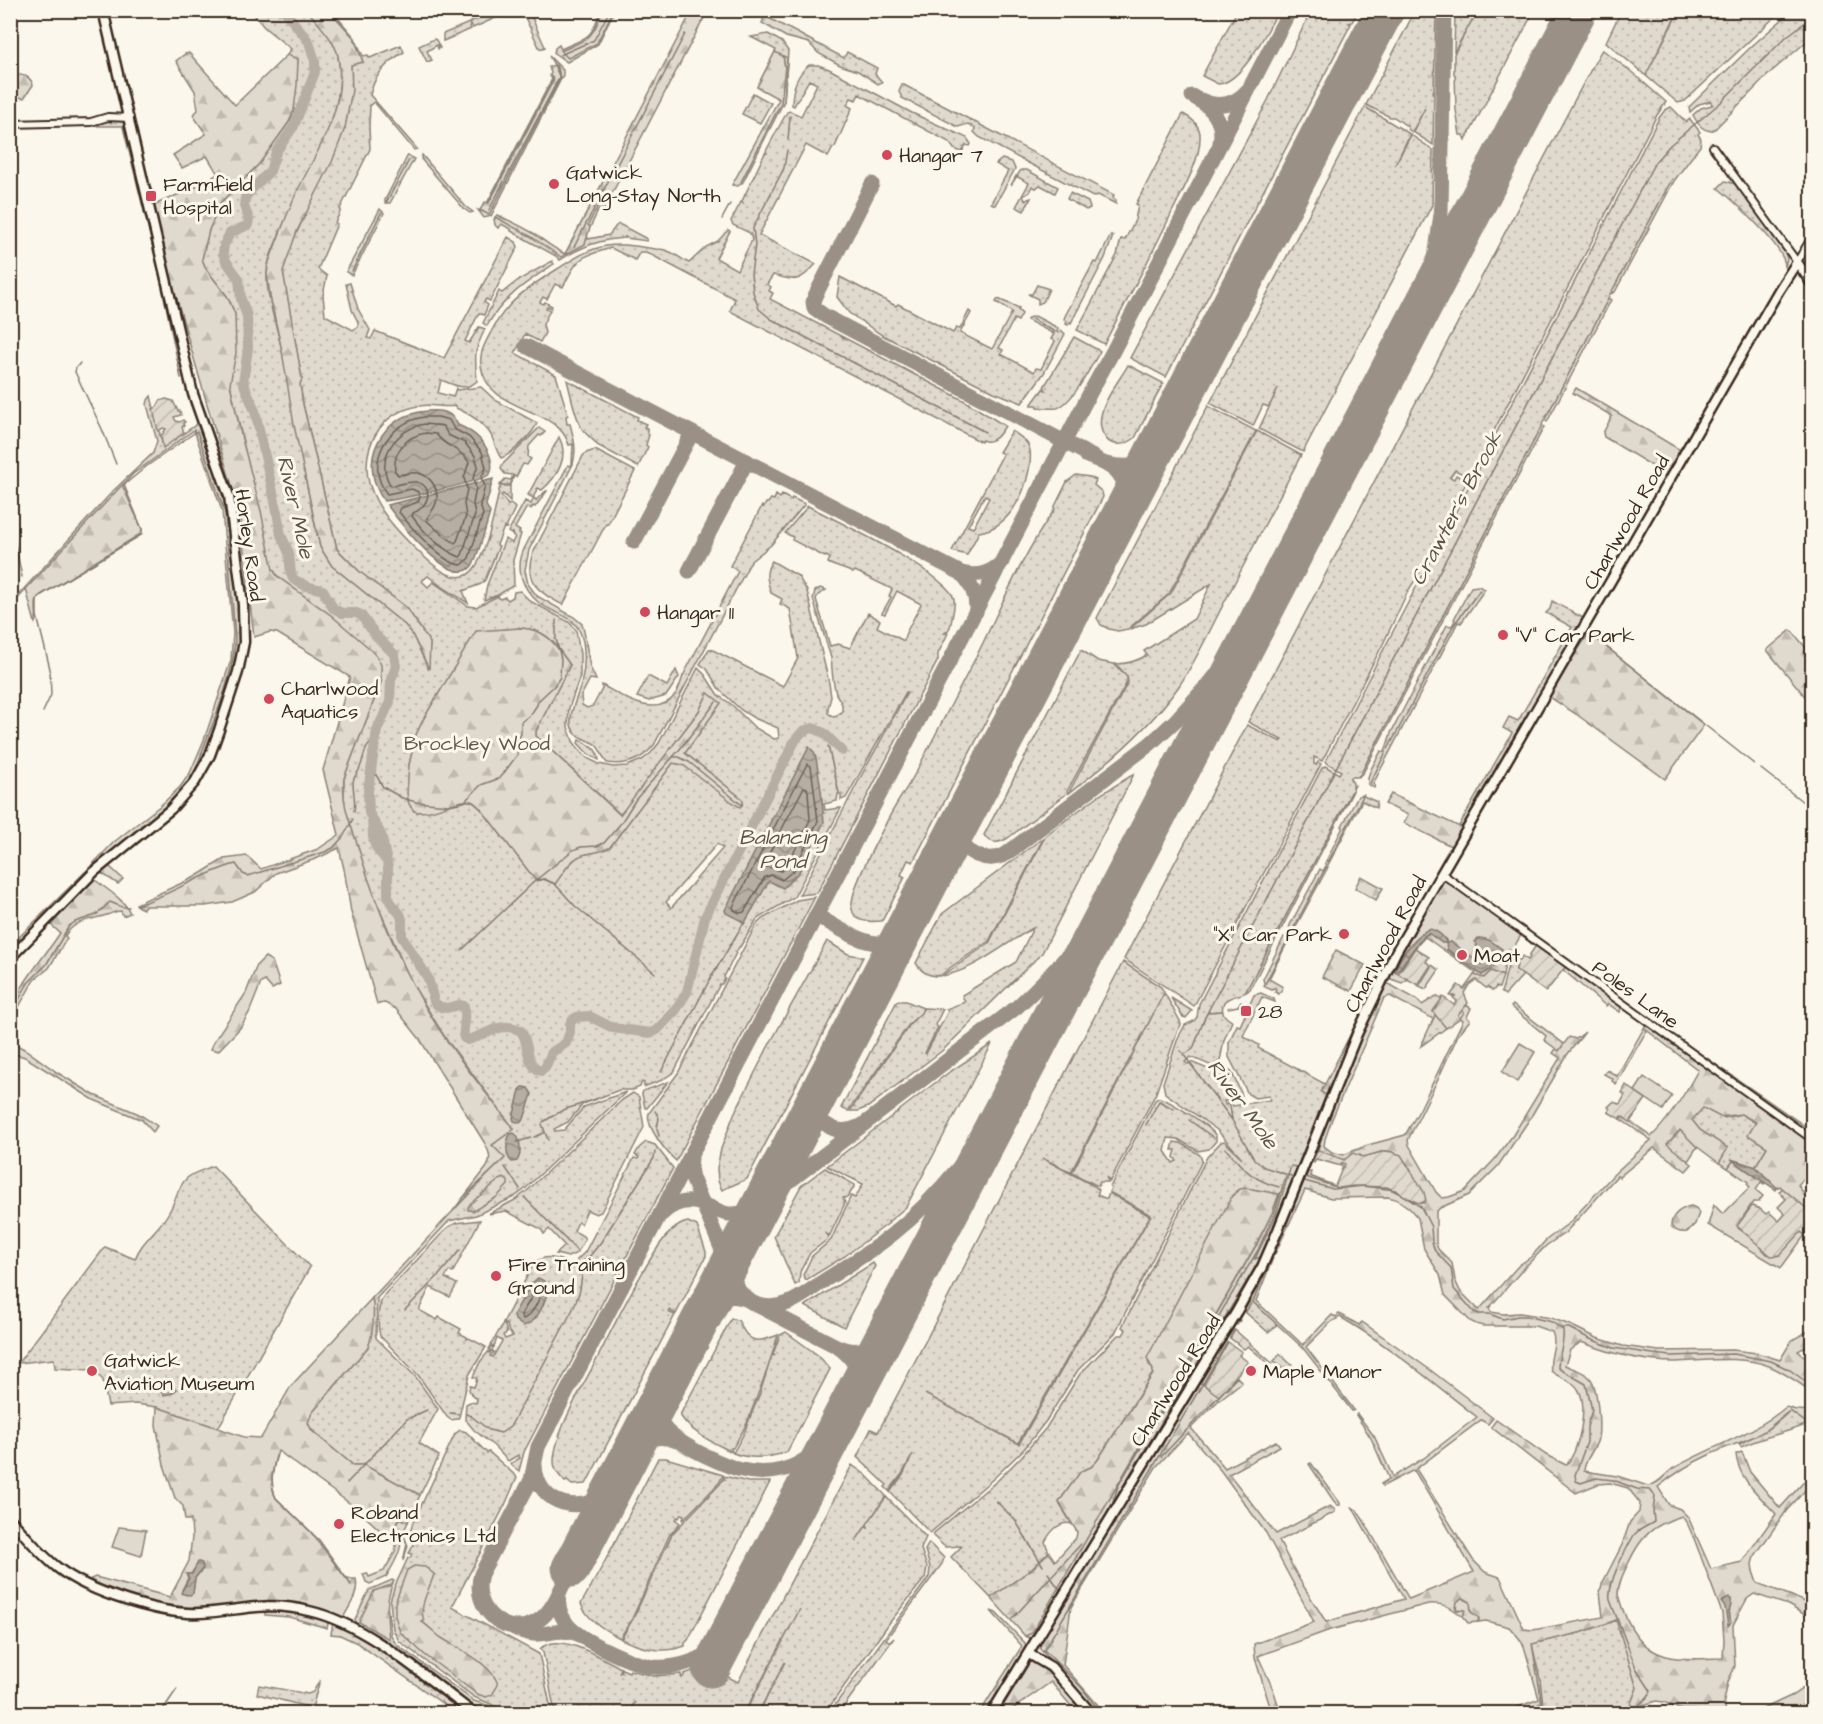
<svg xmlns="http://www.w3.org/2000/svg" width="1823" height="1724" font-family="'Architects Daughter',sans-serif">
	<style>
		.grass { fill: url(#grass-dots); stroke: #8d8276; stroke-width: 1.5; fill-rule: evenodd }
		.forest { fill: url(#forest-firs); stroke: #8d8276; stroke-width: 1.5; fill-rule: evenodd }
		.wetland { fill: url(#wetland-marsh); stroke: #8d8276; stroke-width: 1.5 }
		.garden { fill: url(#garden-furrows); stroke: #8d8276; stroke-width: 1.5 }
		.pitch { fill: #dfd9ce; stroke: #8d8276; stroke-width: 1.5 }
		.water { fill: url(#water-waves); stroke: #85796d; stroke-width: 1.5 }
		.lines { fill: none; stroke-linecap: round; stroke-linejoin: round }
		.shore { stroke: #6c5f53; stroke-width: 1.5 }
		.stream { stroke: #85796d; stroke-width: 1.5 }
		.river { stroke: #b6aea2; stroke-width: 10 }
		.taxiway { stroke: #9b9085; stroke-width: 15 }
		.runway { stroke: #9b9085; stroke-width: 39 }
		.minor-casing { stroke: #3b2a1e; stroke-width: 10 }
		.tertiary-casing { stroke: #3b2a1e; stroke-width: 13 }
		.minor { stroke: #fbf7ec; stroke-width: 6 }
		.tertiary { stroke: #fbf7ec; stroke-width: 8 }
		.poi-dot { fill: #d1495b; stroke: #fbf7ec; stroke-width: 2 }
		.labels { text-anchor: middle; stroke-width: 6; stroke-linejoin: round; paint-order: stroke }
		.poi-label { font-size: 20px; fill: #3b2a1e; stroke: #fbf7ec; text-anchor: start }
		.street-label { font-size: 20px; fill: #3b2a1e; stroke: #fbf7ec }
		.park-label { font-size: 20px; fill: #64564a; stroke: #fbf7ec }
		.water-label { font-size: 21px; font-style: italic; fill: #605246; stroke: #fbf7ec }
	</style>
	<defs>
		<pattern id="grass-dots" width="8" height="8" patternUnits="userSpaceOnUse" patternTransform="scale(1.5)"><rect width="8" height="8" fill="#dfd9ce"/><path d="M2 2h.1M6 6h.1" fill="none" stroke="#c0bab0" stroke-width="1.8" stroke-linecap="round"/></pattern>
		<pattern id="forest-firs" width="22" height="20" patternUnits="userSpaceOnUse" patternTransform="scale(1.5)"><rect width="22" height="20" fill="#dfd9ce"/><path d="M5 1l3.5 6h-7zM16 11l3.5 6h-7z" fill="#c0bab0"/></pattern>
		<pattern id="wetland-marsh" width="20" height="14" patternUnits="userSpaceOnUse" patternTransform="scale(1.5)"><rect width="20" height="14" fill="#dfd9ce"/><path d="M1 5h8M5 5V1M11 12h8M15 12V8" fill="none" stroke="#c0bab0"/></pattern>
		<pattern id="garden-furrows" width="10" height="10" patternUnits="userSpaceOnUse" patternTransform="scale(1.5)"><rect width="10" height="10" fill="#dfd9ce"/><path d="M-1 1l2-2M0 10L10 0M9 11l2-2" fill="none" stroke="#c0bab0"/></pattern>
		<pattern id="water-waves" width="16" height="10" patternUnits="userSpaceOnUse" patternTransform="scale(1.5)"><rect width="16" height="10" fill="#b6aea2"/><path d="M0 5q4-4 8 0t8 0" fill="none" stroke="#958e83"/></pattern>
	</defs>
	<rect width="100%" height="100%" fill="#fbf7ec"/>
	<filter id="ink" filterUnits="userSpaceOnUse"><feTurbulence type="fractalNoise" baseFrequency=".0167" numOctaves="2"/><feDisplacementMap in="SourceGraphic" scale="12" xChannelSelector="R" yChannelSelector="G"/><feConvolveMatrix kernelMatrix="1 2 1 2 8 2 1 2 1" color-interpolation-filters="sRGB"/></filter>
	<g filter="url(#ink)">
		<g class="grass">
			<polygon points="497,10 511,11 473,28 470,22"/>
			<path d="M251,11H308C318,23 335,40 338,56C350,117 300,180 279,235C274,247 267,261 267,274C266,299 278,329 283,355C295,419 305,484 320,547L332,566L405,625L412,634L428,668L430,643L407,608L360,572L337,549L303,404L300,384L302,379L283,274C285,258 293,240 300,226C326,166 355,134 351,64L363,62L354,38L330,11H332L355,38L363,56L368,55L370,58L401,45L404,52C387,62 374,75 370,95L417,149L414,150L374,102L370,105L369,127L370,149L340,209L341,210L335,223L337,224L318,269L327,276L323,295L325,315L353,330L358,327V322L352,310L346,284L350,283L358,309L370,330L367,338L371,339L375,331L444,358L508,237L516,242L518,247L490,301L486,299L484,302L488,305L484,315L479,313L465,341L469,343L479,327L485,329C473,354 475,354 477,381C465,392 455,385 441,380L438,393L453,397L456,388L457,390L481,387L495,400L537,423C534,433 511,455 501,458C496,451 495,443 491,435C483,422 470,414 456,408V406C441,409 427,401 407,409C394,413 383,422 376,434C367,448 365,467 369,483C373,496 380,509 389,520C400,534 433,569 450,575C455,577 462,577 467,575C486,565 496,505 500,486H510V501L503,494L501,495L508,505L511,504L515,508L506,528L504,527L497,545L499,546L485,580L481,584L463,591L468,603L441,586L428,576L422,581L428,587L433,582L468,606L476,607L498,596L500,599L505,597L508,600L513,597L514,592L520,591L530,601L569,622L576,630L580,654V676L569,708L568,727L573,741L579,750L587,758L599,764L613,767L627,766L642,760L651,753L659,743L698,668L705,675L718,695L731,704L754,727L774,739L779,738L778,728L754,718L741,710L719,689L707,669L700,664L709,649H711L783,686L798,658L790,609L780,604L782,599L771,593C767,580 764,572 772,561L798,576L807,591L829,683L831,697L828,708V713L834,717L842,712V704L836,694L833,680L831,658L813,599L815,591L820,588L826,590L818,595L816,599L830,646L838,644L850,648L868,613L880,620L877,627L904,641L905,635L921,604L897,591L885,614L882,613L891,597L889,596L892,589L855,571L853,573C844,568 837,568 828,563L830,558L826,556L825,557L792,540L793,537L785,533L808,506C835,520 948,574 954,599C955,605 953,613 952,618C951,625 950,630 945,633H948L938,654V660L817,893L799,895L859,780L907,693L906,692L846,798L841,800V794H838L837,801L824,804L825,810L841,808L794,897L757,919L740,947H739L724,977L725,979L722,984H720L674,1072L662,1080L644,1087V1083L642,1082L640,1087L633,1090H619L583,1104L568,1122L554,1129L555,1131L564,1130L584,1107L626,1092L524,1190L514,1197L476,1215L449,1221L377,1298L376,1338L415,1376L438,1409L419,1443L439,1456L420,1495L364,1465H353L348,1461C340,1454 309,1432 308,1423C308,1420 310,1416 312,1413L368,1347L373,1303L372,1298C416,1252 458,1203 504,1159L492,1145L514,1129L446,1039L411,982L372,892L347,814L344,803V778L381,682L332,616L278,577L271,566L230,384L235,314L227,296L206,269L202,259L209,230L221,202L259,164L289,122L292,116L298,59L287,55L291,49L264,27ZM521,628C549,630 555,644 570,665L536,731V736L621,815L699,711L708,693L720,704L685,753L740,797L683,765L673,763L610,847C603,852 595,852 586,854C571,857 564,872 555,884L544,879L536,881L482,810C479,807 475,803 471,801C457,798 433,815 414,811L408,801L409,765L416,735L424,718L476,632ZM717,844L723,848L671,908L666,902Z"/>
			<polygon points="522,11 529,11 545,47 540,49"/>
			<path d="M600,11H614L598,44L567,62L554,53L555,48L559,45L561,49C587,37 592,39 600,11Z"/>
			<path d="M1237,11H1278C1268,30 1242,83 1218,84L1202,76Z"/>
			<polygon points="1311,11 1358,11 1352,22 1349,23 1351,24 1166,377 1130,358 1268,100"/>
			<polygon points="1415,11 1436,11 1434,89 1432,94 1434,91 1433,145 1413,132 1425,108 1412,132 1408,129 1408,127 1394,117 1390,117 1366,105"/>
			<polygon points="1477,11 1534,11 1468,136 1465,140 1463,135 1460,135 1456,110 1455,75 1454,74 1454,54 1476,13 1454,52 1455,11"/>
			<polygon points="1621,11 1678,11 1646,75 1679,11 1781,11 1685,101 1678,103 1606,42"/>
			<path d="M1792,11H1812V37L1771,72L1715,129C1705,135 1697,123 1693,115L1701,108L1712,105L1711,101L1699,104L1690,112L1689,107L1753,45Z"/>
			<polygon points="765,16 844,58 847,52 877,68 875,74 882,82 878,84 858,71 840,65 818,53 809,43 786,37 762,23"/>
			<polygon points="469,23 471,29 443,41 443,34"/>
			<polygon points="768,34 782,42 788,51 784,101 757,87 776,50 751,37"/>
			<polygon points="434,39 436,40 440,48 438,49 437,45 427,51 432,60 427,62 419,46"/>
			<polygon points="1603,50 1634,74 1666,102 1657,115 1471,475 1467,476 1455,470 1450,477 1454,479 1456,475 1465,480 1466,483 1421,571 1408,591 1383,644 1322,761 1314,757 1314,764 1316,765 1318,762 1321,764 1194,1006 1124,959 1247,725 1281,742 1282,740 1248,722 1583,84 1601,51"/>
			<path d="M549,56L563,70V75L491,216L484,218L478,210L489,214L560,78C558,69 553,64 549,56Z"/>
			<path d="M809,65H818L829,69L912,113L967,138L971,144L970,146L966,145L962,152L954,149L949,142L859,94L856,100L851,98L847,105L852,108L835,147L833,148L828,157L806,145L759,235L816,264C799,283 796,281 773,275L767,284L771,287L769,291L773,293L770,299L965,401L1005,426C1000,434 993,445 982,440L981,442L730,311L735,299L646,252H640L635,260L611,248C578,258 579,256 563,287L555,284L547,299L543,297L540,302L543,304L545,302L552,306L551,308L547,306L546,308L550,310L543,324L545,333L540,342L525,334L515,353L556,375L568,415L566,416L567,424H570C574,439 577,449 573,464L529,550L525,570L528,584L537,596L574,617L582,624L584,631L590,667L596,680L590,679L581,696L582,705L587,708L593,706L602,689V685C622,696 656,721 676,694C679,689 681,682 683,676L738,571L730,566L762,506L764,507L766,503H768L771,499L774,500L776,495L780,498L782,495L791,500L792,498L805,504L771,545L751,561L654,745C642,760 626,766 607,763C602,757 601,749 595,744C589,740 579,738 575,733C563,720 580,694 582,680C585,666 586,643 579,630C571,614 551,613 538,602C522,588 515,569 524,549L568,465L571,466L572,464L573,444L569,445C558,405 488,414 481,366C479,353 485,343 491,332C507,301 527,288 556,270C572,260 587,249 606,246C623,243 638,247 656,249C659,249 662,249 665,250C673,252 681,259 689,263L706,247L718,241L728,230L730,231L716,258L737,270L752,240L750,233L733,225L731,221L741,202L743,203L742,201L765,153H767L766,151L787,112L790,111L801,116L817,84L809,80L794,106L792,105C792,90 796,75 809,65Z"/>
			<polygon points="550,76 554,78 488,204 487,203 552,79"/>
			<polygon points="902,84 1114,195 1113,198 1116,200 1116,204 1098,195 1093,197 979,137 974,132 975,128 968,124 958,127 902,98 899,92"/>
			<polygon points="753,93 771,103 760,123 742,114"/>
			<polygon points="1365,107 1410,134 1395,165 1411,135 1433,150 1432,205 1303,452 1259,429 1278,388 1269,407 1263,405 1253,426 1210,403"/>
			<path d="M1671,107L1686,122L1690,119L1700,132L1698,134L1701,139L1700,146L1674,181L1615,292L1610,294L1608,298L1611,300L1547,422L1544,420L1542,425L1544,427L1363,773L1357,777H1351L1350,779L1353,783V791L1250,989C1243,997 1231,994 1224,1002C1220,1012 1224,1017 1232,1021L1224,1040L1220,1061L1212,1066L1191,1057L1185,1062L1188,1064L1191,1062L1210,1070L1227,1068L1232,1073L1242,1095H1240L1239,1098L1242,1099L1227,1103V1101H1224L1225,1105L1232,1104L1233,1106L1270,1100L1269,1096L1255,1098L1248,1094L1229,1057V1042L1237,1025L1240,1026L1254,995L1261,993L1274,999L1275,1002L1262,997L1243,1036L1259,1045L1258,1048L1325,1084L1321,1092L1326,1095L1297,1167H1291L1276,1215L1255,1258L1260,1257L1268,1239L1257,1267L1163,1420L1164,1423L1032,1639L1025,1636L1032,1632L1064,1578L1257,1244L1272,1213L1279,1194L1246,1188L1236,1191L1148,1362L1153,1370V1373L1097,1461L1091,1467L1081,1471L1061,1499L1060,1505L1072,1524C1060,1520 1050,1532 1045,1542L1049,1552L1032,1569L991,1598L951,1557L962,1546L945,1547L933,1536L934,1533L998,1480L1021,1457L1046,1428L1080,1374L1118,1335H1123L1126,1330L1122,1327L1207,1157L1221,1142L1224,1141L1242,1158L1217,1130L1165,1093L1163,1083L1178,1038L1185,1025L1194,1021L1197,1017L1199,1004L1322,768L1325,766L1339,774L1341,771L1327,763L1326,761C1363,689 1400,617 1438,546L1659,118L1665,110Z"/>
			<path d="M1183,114C1193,119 1201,126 1200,138C1200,161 1183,190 1173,210C1152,255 1127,300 1104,344L1077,330L1117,255L1121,239L1125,240L1135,220L1138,205L1136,204Z"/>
			<path d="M117,119C127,121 130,129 128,139L125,128L123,126H98L101,121Z"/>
			<polygon points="408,155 414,159 390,203 385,203 385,200"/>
			<polygon points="422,155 466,207 473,212 470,213 464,209 421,159"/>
			<polygon points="1002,159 1012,162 1015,169 995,205 991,203 1008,171 996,164"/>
			<polygon points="1021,170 1027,170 1058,187 1055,193 1040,185 1036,188 1032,186 1030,192 1023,196 1025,200 1031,198 1024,211 1016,207 1029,183 1016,176 1011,185"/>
			<path d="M1725,181L1733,183L1737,186L1785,252L1787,259L1785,267C1786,248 1734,201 1718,188Z"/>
			<polygon points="1070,193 1088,202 1090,208 1086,210 1067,199"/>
			<path d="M593,201L606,207L604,211L599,209L587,234L588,239L609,235L616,226L619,224L647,239V241L626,238L625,236V238C600,239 581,247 560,260L556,256L511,231V229L501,224L498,228L495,225L494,219L498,215L535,234L553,248L565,254Z"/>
			<polygon points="380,209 384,213 352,275 346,272"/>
			<polygon points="1111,235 1113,236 1105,258 1071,323 1070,322 1068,325 1066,324 1067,321 1064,319 1065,316 1094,262 1097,263"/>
			<path d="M552,261L554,264C527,282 503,297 487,326L483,323L499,291L502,293L517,281Z"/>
			<polygon points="840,277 896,306 898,304 953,333 956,328 960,329 969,311 971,313 960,333 992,349 1012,312 996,302 998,299 1019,308 1018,310 1022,314 1018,321 1014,319 999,348 1003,350 1001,354 1034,372 1036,368 1041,369 1055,341 1051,339 1054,334 1027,320 1028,318 1035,316 1058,328 1057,332 1059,333 1061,330 1065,334 1044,373 1022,403 994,392 882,335 849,313 837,297"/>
			<polygon points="1037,285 1049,289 1043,302 1038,304 1038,299 1028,294 1032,294"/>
			<path d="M1074,337L1100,351C1092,365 1073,403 1057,408C1050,409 1043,408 1037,407V405H1031L1043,389L1046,390L1044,387Z"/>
			<path d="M1128,365L1163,383L1135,438C1130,442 1124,445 1117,444C1112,444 1108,442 1105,437C1089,415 1119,382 1128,365Z"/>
			<path d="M567,380L638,417L637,420L646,424L644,427L647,428V434L649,435L646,445L648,447L638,467L597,445C593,438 585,435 581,427C574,413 571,395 567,380Z"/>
			<polygon points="151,396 163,447 197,424 197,420 199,420 226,497 241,598 241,648 213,743 189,787 13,951 11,945 87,870 114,842 161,805 180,787 190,773 204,740 231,660 233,633 222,511 194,430 133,474 11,606 11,603 113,491 153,453 157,441 147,405 148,400"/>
			<polygon points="1208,406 1256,431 1169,594 1128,629 1118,631 1109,629 1101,625 1097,618"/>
			<polygon points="539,428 545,432 541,436 539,435 529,446 528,457 531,459 527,465 523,464 516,477 514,476 510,485 500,485 505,479 511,480 513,475 505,474 501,469 502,465"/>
			<path d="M1012,431C1018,435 1027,440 1029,447C1032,454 1030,463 1029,470C1024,496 1008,528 979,532L967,555L952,551L1003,454L999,452ZM985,495L989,498L973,528L968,526Z"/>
			<path d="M1257,431L1301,455C1275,505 1249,555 1223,605C1209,632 1196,661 1179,686C1152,725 1106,765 1068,794L1128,682L1127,676L1116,664C1127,664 1137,661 1147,655L1144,651L1194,619L1211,584L1146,624L1130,629L1171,593Z"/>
			<path d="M559,437C570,457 557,477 542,490L538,488L533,498L528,495Z"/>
			<path d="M595,450L635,471L608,524H606L563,605C541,593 522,583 533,553L583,456L586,453Z"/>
			<path d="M1076,475L1090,477L1096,480L1094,485L1102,492L1103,497L913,862L908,860L901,875L905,877L882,921C870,922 854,923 852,909C849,891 876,843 885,825C894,806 907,789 917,770C937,732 956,695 976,657C1001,607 1022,555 1055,509L1054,508L1067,482Z"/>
			<polygon points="546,491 547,491 535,507 533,506 531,509 527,507 515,528 520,531 519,533 521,534 513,560 514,585 498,595 484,600 487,585 505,539 512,543 515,537 512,535 513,532 511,534 508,532 525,501 531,504 534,498 536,500"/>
			<path d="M1478,586L1485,589L1461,623L1458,622L1373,784L1375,786L1374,788L1368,784C1366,774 1376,761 1381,751L1385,752L1391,733L1447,625L1452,626L1455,620L1454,619L1471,587Z"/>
			<polygon points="1552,601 1585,619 1518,732 1464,829 1459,826 1512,733 1503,728 1509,717 1518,721 1572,627 1546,613 1550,609"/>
			<path d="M1081,650L1098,661L1114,664L1127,677V682L1065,795L1008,838C998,844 991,844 984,835Z"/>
			<polygon points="676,670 679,677 666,696 649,701 637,697 648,676 667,686"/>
			<path d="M579,740C589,744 598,749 599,760L588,754L578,743Z"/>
			<path d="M1134,774L1042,953L943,1050L868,1107L858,1111H850L908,1027L924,1008L943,1009L935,1025L938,1027L925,1053L926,1054L948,1011L946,1009L965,1002L962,995L1016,962L1033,928C1004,944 976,970 942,976L989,943L1046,835L1098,796Z"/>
			<polygon points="1361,795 1377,802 1376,808 1362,801 1328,865 1325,863 1343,827 1342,826 1358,796"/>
			<path d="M1044,837L989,941L951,967L940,976C929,976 922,973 916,963L942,914Z"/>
			<polygon points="109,866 123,879 118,884 101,873"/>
			<polygon points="1326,866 1328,867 1293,932 1290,937 1288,937 1290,931 1289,930 1290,925 1320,869 1323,871"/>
			<path d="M815,897L676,1161C666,1152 645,1126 649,1113L678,1073L756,925L762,919L797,900Z"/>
			<polygon points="1284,937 1289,939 1269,979 1283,987 1279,994 1275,992 1276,989 1273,988 1272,990 1265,987 1263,979"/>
			<polygon points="827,941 848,954 863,957 747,1179 722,1190 718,1181 717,1168 721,1149 734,1114 768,1047"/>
			<path d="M1511,960L1517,965L1516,970L1523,975L1505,995L1501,992C1505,983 1506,966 1511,960Z"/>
			<path d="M1123,962L1161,987L1164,992L1163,995L1165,994L1180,1021L1181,1025L1177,1032L1156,1093L1110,1181L1106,1177L1109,1182H1100L1098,1186L1072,1173L1163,995L1071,1172L1042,1158L1094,1186L1099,1190L1097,1195L1107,1199L1109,1193L1150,1216L1018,1443L925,1394L1019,1444L1151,1215L1109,1192L1111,1188L1110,1187L1155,1100L1158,1098C1167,1098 1207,1125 1213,1132C1217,1137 1216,1136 1216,1141L1209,1149L1198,1151L1178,1139L1168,1138L1165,1151L1173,1163L1177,1161L1174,1157L1176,1150H1172L1174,1142L1181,1143L1200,1155L1202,1161L1115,1333L1078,1370L1046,1421L1024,1449L994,1478L930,1533L890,1492L903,1475L913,1454L902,1474L889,1491L885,1487L887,1485L857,1457L871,1429L878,1432Z"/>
			<polygon points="1171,998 1192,1011 1186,1018 1183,1017"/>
			<polygon points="897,1001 906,1001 923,1008 921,1013 910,1023 848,1111 841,1108"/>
			<polygon points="1513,1005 1564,1044 1559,1051 1544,1040 1546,1036 1511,1007"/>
			<polygon points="1436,1013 1446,1028 1421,1046"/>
			<polygon points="1644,1028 1647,1030 1616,1084 1612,1081 1613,1079 1604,1074 1607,1070 1617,1076"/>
			<polygon points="992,1044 906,1207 888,1222 889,1223 845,1256 806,1280 803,1275 812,1256 831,1240 849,1200 851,1196 855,1198 863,1184 827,1166 948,1073"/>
			<polygon points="668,1082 647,1108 645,1108 642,1094 643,1091"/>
			<polygon points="633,1093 639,1097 644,1127 601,1212 596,1214 587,1210 581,1224 578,1222 574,1231 583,1236 585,1239 577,1253 568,1257 556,1254 565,1246 549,1229 544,1234 541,1229 506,1211 488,1214 515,1200 527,1191 622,1100"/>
			<polygon points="1703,1107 1725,1118 1741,1114 1756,1123 1749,1135 1767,1147 1755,1167 1733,1161 1728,1168 1719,1163 1727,1148 1700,1130 1691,1119"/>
			<polygon points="1681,1130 1697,1147 1688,1161 1666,1145"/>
			<path d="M646,1142L655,1145L673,1168L524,1452L519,1471L510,1464L520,1458L518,1455L508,1461L494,1446L474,1430L465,1419L466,1404L470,1402L476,1403L477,1398L473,1397L469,1390L470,1386L474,1387L477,1379L473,1377L480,1362L489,1351L490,1353L491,1351L489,1349L491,1346L493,1348L492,1351L494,1352L490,1356L493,1357L502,1341L497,1338L494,1347L491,1345L503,1324L505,1326L507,1333L503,1335L505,1339L513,1336L509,1332L507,1325L503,1323L534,1263C544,1255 552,1257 563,1261L568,1268L576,1264L577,1260L585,1252L634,1158L638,1159L639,1157L635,1155L639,1148Z"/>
			<path d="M213,1166L310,1267L218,1428L157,1407L136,1404L108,1406L103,1380L93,1370L55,1368L54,1359L18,1363L105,1247L135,1259C141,1241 160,1229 169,1212C176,1201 177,1187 187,1178C194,1172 204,1170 213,1166Z"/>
			<polygon points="825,1168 855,1185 848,1197 843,1198 845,1203 830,1235 825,1234 829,1236 828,1239 810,1253 800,1272 799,1283 795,1285 774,1236 801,1186"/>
			<path d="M480,1220L453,1272L449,1271L445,1278L457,1284L450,1297L430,1287L419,1310L437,1320L439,1317L461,1329L459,1333L467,1337V1339L469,1338L486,1347L469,1375L459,1417L457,1419L451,1420L447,1417L418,1375L380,1336C377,1323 377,1305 385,1294L448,1227L456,1223Z"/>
			<path d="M688,1222L697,1226L706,1252V1256L676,1314L669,1310L668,1312L675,1315L586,1484L572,1485L567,1481L565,1482C560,1476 554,1471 554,1462C554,1433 584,1384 598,1357C617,1319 637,1279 660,1244C666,1235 677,1224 688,1222Z"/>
			<polygon points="873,1263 875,1266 844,1327 805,1306"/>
			<polygon points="1262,1279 1253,1302 1277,1324 1272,1330 1268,1332 1244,1311"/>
			<path d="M731,1319L738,1320C748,1343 756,1344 778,1335L769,1365L747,1423L733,1448H731L732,1452C713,1442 692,1434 680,1415Z"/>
			<path d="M786,1332L819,1356L830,1369L787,1452C769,1458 751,1460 733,1453L743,1435L760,1393L772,1355L775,1356L773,1354L780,1335Z"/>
			<polygon points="1225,1340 1228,1342 1204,1385 1198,1381"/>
			<polygon points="1280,1354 1297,1370 1294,1373 1286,1367 1279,1374 1278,1372 1282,1368 1274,1361"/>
			<path d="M1790,1411L1808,1424C1786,1433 1762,1437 1741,1447L1739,1444L1773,1426Z"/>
			<polygon points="460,1430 466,1432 487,1453 489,1452 517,1477 505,1505 452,1607 539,1654 552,1713 504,1713 491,1704 474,1697 399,1641 393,1629 390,1601 394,1588 408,1558 410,1558 412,1554 409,1553 414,1544 410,1535 412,1525 455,1434"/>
			<path d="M658,1458H666L723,1475L719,1483L683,1520L684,1515L681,1514L679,1518L677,1517L676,1520L680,1523L669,1536L632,1619L620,1638C606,1631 587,1619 581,1604L603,1565Z"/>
			<path d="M852,1465L866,1475L886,1496L855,1542L866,1526L868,1527L867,1524L886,1497L926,1537L921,1549L927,1567L925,1578L890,1622L825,1713H759L785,1662L758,1713H745L800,1609L744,1713H630L635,1702L628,1713H555L543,1652L540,1649C558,1630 603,1659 621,1668L619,1674L620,1672L623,1673L621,1671L622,1669L629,1672L630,1670L654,1676L681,1674L682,1678L684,1676V1674L706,1666L738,1682Z"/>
			<path d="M724,1476L748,1482H770L688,1640L685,1643V1646C662,1654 643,1649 621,1639L633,1619L672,1534L720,1484L723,1479H725L723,1477Z"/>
			<polygon points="401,1517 408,1522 403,1533 408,1546 403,1561 407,1544 403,1536 394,1528"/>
			<polygon points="929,1543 944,1558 942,1564 886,1639 890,1642 894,1638 839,1713 829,1713 929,1577 930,1567 925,1550"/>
			<polygon points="392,1580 394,1581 392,1585 374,1591 389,1636 386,1618 387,1604 391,1635 396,1644 474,1701 490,1706 500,1713 478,1713 356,1625 355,1619 369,1590"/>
			<polygon points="265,1609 297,1611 329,1620 327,1628 289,1617 265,1615"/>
			<polygon points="1617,1620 1637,1688 1627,1713 1544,1713 1540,1679 1532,1644 1583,1632"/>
			<path d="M333,1622C381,1646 421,1682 464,1713H456L357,1643L340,1635L331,1634Z"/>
			<polygon points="320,1680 312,1708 257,1694 259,1685 308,1694 313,1692"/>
		</g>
		<g class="forest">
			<path d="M308,11H330L354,38L363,62L351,65L352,90L345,128L332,162L297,231L283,271L302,379L300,384L303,404L337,549L360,572L407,608L430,643L429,669L412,634L405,625L332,566L320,547L294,425L282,351L270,296L267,273L269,262C277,241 285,219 294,198C315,152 348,111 338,56C335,40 318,24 308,11Z"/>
			<path d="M602,11H613L597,43L568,58L561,51C588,39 593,39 602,11Z"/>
			<polygon points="692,11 700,11 699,13 705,16 608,201 596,195"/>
			<polygon points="775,52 787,58 784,101 743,182 738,186 732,185 779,99 757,87"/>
			<path d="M189,53L235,105L287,55L298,59L297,85L294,110L289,122L259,164L221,202L209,230L202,259L206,269L227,296L235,314L236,353L230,384L242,439L261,511L273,570L278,577L332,616L368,647L377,657L381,665V682L344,778C341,807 352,826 360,853C380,918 407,982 445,1038C467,1070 491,1099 514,1129L492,1145L505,1158L462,1199L453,1211L487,1167C492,1158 489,1151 484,1142L419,1038L396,1009L385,1003L377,1004L351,912L344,869L339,848L318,858L276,873L255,892L232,902L205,906H144L143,909L138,907L136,904L195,877L224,859L247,856L261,869L318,849L339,835L323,770L350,677L277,633L270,632L254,637L239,509L207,404L169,272L154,205L198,186L218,174L207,156L182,168L173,155L206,134L193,115L198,110L195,91L176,61L185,54Z"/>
			<polygon points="554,65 560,78 489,215 480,210 485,202 489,203 554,79 550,76 551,73 549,67"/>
			<path d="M14,74C22,75 30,75 33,85L24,98L11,96V79Z"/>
			<path d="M593,201L599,204L588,225L590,227L585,244L563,256L561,257L530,236L495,217L497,215C510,221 525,227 537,236C546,242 555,249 565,254Z"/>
			<polygon points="1576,388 1682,451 1667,475 1604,437 1603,433 1612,416 1573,393"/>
			<path d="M122,485L142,529V533L38,597C33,606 39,615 35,623L26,589Z"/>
			<path d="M521,628C548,630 555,644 570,665L536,731V736L620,815L699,711L708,693L721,703L685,753L740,797L743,801L742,805L740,807L732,802L683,765L673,763L610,847C603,852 595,852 586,854C571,857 564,872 555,884L544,879L536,881L482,810C479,807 475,802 471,801C456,798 433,816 414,811L409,804L407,793L409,765L416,735L424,718L476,631Z"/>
			<polygon points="1791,630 1812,655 1812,705 1767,650"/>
			<polygon points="1589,633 1704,725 1665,779 1576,714 1548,696"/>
			<polygon points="1391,794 1464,829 1453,847 1404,823 1408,815 1385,804"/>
			<polygon points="1361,876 1383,888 1376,900 1355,888"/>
			<path d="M94,879C106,889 124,899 130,913L123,916L121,911C115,911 113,913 107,915C91,920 74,920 65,936L67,938L49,968L34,980L11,1021C10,993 45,957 60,933L50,924Z"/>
			<path d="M1445,881L1451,883L1521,934L1520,937L1505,962L1503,976L1491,971L1484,978L1474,975L1476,973L1425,937L1413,950L1399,974L1408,979L1402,983L1391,979L1388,975L1389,972L1440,882ZM1430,929L1446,940V942L1442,943L1431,934H1426L1396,973L1395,971C1400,956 1415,935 1430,929ZM1451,942L1482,964V958L1475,942L1502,949L1493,967L1482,975L1447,950Z"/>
			<polygon points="1336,950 1365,965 1351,991 1322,977"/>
			<polygon points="265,957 272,961 280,985 272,989 265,981 261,983 249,1013 240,1028 218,1051 211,1049 214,1041 246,993 257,965"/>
			<polygon points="1566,966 1620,1005 1621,1008 1620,1012 1608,1004 1606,1006 1563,970"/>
			<path d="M1386,984H1389L1416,999L1422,1005L1436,996L1442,999L1433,1011L1436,1013L1433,1019L1390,996L1384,998L1332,1119L1325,1139L1324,1146L1332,1152L1343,1155L1368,1145L1405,1135L1420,1109L1463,1020L1460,1018L1464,1012L1462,1010L1466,1005L1471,1008L1467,1017L1470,1020L1458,1035L1439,1077L1408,1140L1409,1145L1436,1192L1442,1198L1449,1197L1465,1191L1495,1159L1513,1135L1560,1058L1553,1053L1556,1049L1559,1051L1569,1037L1576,1039L1585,1032L1567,1055L1529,1120L1498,1166L1469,1195L1440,1208L1436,1212V1243L1438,1249L1452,1263L1455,1280L1460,1291L1479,1310L1519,1265L1531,1257L1546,1240L1569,1223L1614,1174L1651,1140L1620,1119L1622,1116L1652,1136C1671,1117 1685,1094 1698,1070L1644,1028L1649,1018L1812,1131V1169L1798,1185L1812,1205V1213L1782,1188L1780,1186L1777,1188L1755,1167L1767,1147L1748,1135L1756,1122L1741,1114L1720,1117L1703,1108L1692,1120L1700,1130L1728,1148L1719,1163L1696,1146L1680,1130L1667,1144L1692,1164L1686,1171L1654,1148L1619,1177L1617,1176L1565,1233L1547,1245L1524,1268L1489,1308L1491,1312L1503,1314L1520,1313L1551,1318L1570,1325L1597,1338L1623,1346L1659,1351L1733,1350L1757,1353L1780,1360L1792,1340L1812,1329V1343L1798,1351L1812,1363V1392C1799,1383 1784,1372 1769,1366C1740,1355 1706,1361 1676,1362C1643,1362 1612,1354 1581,1342L1570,1350L1565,1365C1573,1369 1584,1371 1590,1378C1598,1386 1601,1431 1597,1442C1593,1452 1584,1461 1584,1471L1617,1476L1648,1486C1658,1485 1666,1473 1674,1468C1710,1447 1756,1433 1786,1407L1796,1410L1812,1411V1422L1808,1424L1790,1411C1779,1418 1772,1427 1761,1433C1744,1442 1726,1447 1709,1455C1691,1463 1674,1474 1658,1487L1669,1505L1680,1509L1688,1517L1711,1569L1742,1562L1776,1514C1760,1496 1738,1479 1736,1454L1742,1452L1750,1472L1780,1508L1812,1473V1483L1787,1510L1754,1557L1752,1564L1753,1571L1757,1583L1792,1596L1812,1606V1619L1788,1605L1754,1594L1747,1599L1733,1625L1735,1666L1728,1682L1724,1701L1726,1713H1701L1694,1710H1681L1664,1702L1656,1701L1643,1705L1640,1713H1627L1637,1688L1616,1620L1583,1632L1532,1644L1542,1703L1514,1713H1502L1539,1699L1524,1646L1519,1638L1509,1627L1486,1621L1478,1622L1479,1620L1471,1612L1470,1602L1464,1598L1458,1601L1455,1606L1457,1610H1465L1463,1617C1452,1607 1443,1603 1428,1604L1330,1630L1258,1656L1273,1689L1281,1713H1272L1255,1658L1254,1644L1314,1622L1266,1533L1221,1471L1188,1433L1156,1467L1071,1607L1063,1665L1105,1713H1096L1071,1683L1040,1649L1041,1641L1198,1381L1219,1395L1237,1377L1242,1382L1218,1401L1191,1428L1225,1468L1276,1441L1280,1446L1229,1474L1276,1534L1330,1506L1335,1510V1512L1279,1541L1299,1579L1326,1622L1404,1599L1353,1508L1357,1510L1364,1521L1409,1599L1474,1572L1414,1470L1383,1486L1381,1484L1389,1479L1371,1438L1356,1415L1357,1414L1374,1436L1393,1477L1424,1458L1477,1417C1433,1383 1389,1345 1340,1317L1331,1322L1306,1347L1354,1410L1352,1411L1303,1348L1253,1302L1268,1266L1273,1258L1256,1301L1303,1345L1332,1315L1336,1317L1339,1314L1359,1325L1362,1322L1429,1369L1493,1418L1488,1424L1481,1420L1416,1469L1473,1560L1485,1572L1500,1577L1524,1629L1533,1630L1603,1617L1600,1592L1602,1584L1622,1545L1630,1522L1639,1512L1640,1503L1628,1488L1610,1483L1598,1484L1576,1493L1491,1427L1496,1420L1546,1455L1566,1465C1579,1452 1589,1406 1578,1389C1573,1380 1558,1378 1551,1371C1548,1357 1558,1345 1552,1332L1535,1326H1483L1476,1324L1470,1321L1445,1295L1440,1275L1424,1249L1418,1218L1409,1208L1398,1200L1388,1197L1331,1198L1305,1190L1275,1254L1277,1245L1306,1177L1339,1188L1353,1186L1387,1187L1416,1202L1424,1203C1417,1186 1408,1150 1386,1151C1378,1152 1370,1156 1363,1157L1360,1155L1344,1160L1318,1150L1328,1115L1358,1043L1383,988ZM1682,1516L1688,1525L1695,1541L1722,1613L1724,1639L1723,1658C1706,1658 1681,1661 1666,1656C1639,1649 1625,1620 1618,1595C1618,1584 1623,1574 1628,1564C1641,1536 1652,1525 1682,1516Z"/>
			<polygon points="1371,994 1326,1095 1321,1092"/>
			<polygon points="11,1042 26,1050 58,1073 94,1095 139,1114 157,1126 153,1132 142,1120 94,1100 25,1057 11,1053"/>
			<polygon points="1733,1161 1765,1183 1764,1184 1761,1182 1756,1190 1763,1196 1758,1202 1753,1202 1739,1223 1738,1228 1755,1241 1767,1254 1778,1256 1801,1232 1805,1235 1781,1268 1708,1225 1714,1205 1723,1214 1750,1187 1747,1184 1748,1182 1728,1168"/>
			<polygon points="1291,1166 1297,1167 1271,1233 1260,1257 1255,1259 1276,1215"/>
			<polygon points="504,1178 508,1181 508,1185 497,1197 473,1211 468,1210 468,1207 471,1203 499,1180"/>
			<polygon points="1246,1188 1279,1194 1272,1213 1257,1243 1064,1578 1032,1633 1025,1636 991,1598 1032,1569 1049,1552 1055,1561 1076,1538 1077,1532 1059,1502 1061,1499 1081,1471 1091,1467 1097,1461 1153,1374 1153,1370 1147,1358 1232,1196 1240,1189"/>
			<path d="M1691,1206L1696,1208L1699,1213L1695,1224L1687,1232C1681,1233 1675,1231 1671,1226C1671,1215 1681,1208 1691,1206Z"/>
			<path d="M372,1298C375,1310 373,1336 368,1347L312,1413L308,1423L312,1431L353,1465H364L420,1495L408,1522L400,1518L392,1530C395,1533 398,1535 400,1538C404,1547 391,1569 386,1577L370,1584L366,1582L363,1574L367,1573L369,1577L384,1571L395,1552L396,1545L356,1508L278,1451C273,1467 269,1482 276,1498L310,1531L345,1577L351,1579H356C359,1594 350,1605 343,1618C328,1613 314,1606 298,1605C258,1600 218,1611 178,1607C149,1605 115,1591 89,1580L95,1577L99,1578L170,1597L189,1561L192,1537L191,1520H185L183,1506L175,1498L164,1465L156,1425L157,1407L244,1437L261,1438L291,1386ZM199,1562L203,1569L195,1578L193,1593L186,1595L182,1590L188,1578L187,1574H191Z"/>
			<polygon points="1311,1463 1340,1503 1340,1505 1337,1505 1333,1500 1309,1464"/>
			<path d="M414,1566L425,1567L434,1574C430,1589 418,1605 424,1621L422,1622C427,1625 434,1632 440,1637C457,1648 493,1664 498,1685L492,1695L486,1697L477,1694L425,1655L400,1632L395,1616V1603L407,1570Z"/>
			<path d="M392,1585C385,1604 387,1619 389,1639L359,1622L374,1591Z"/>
			<polygon points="991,1611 996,1613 1025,1643 1028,1649 989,1713 979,1714 1022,1646"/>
			<path d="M1030,1662C1047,1660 1076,1700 1087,1713H1077L1051,1682L1007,1713L998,1714Z"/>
			<polygon points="1812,1682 1812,1713 1754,1713 1793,1695"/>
		</g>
		<polygon class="wetland" points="1462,1598 1470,1602 1471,1612 1479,1618 1478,1622 1468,1623 1463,1617 1465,1610 1456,1609 1457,1602"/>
		<g class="garden">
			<polygon points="166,399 173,401 178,411 180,411 181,415 174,417 176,421 180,422 183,420 185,422 183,423 184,426 182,427 184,433 163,448 161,436 166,429 163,428 158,431 153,409 157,407 160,401"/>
			<polygon points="1525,938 1566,966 1546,992 1516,970 1517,965 1511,960 1513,957 1520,960 1522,956 1528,960 1530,957 1529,956 1535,947"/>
			<polygon points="1415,948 1429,957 1426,962 1431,965 1418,985 1398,974"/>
			<polygon points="1432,965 1439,970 1426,989 1419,986"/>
			<polygon points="1491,971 1503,976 1499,988 1496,987 1493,991 1487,987 1486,988 1476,980 1469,985 1464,993 1468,1003 1458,1015 1460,1018 1446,1028 1433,1012 1443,997 1454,1005 1457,1001 1452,997 1456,996 1450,996 1458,985 1464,989 1474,975 1484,978"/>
			<polygon points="1626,1085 1646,1099 1630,1122 1622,1116 1620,1119 1608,1112 1610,1109 1608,1107 1613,1102 1620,1104 1625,1095 1622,1093"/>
			<polygon points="1318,1150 1344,1160 1353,1153 1363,1157 1386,1151 1392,1152 1401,1155 1424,1192 1426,1201 1421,1203 1416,1202 1387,1187 1353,1186 1339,1188 1306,1177 1308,1172 1311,1172 1310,1176 1335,1186 1343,1166 1344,1167 1345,1164 1342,1163 1341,1166 1316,1159 1314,1163 1312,1162"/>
			<polygon points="1782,1188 1812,1213 1812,1224 1805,1235 1801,1232 1780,1255 1771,1256 1737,1226 1752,1206 1760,1209 1766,1214 1769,1212 1779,1221 1785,1214 1778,1207 1786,1199 1779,1192"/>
			<polygon points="1235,1330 1272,1363 1270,1365 1248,1346 1244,1349 1230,1338"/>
			<polygon points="1228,1342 1242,1352 1239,1355 1248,1362 1219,1396 1204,1385"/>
		</g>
		<g class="pitch">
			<polygon points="1520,1043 1535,1052 1517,1082 1502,1072"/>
			<polygon points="1644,1077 1672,1096 1663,1110 1635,1091"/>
			<polygon points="119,1527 146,1530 141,1556 112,1547"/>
		</g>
		<g class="water">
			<path d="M428,411C442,410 452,411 458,425C472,431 481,438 488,451C491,458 494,467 490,474C486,481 396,500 384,501C356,461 381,414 428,411Z"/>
			<path d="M493,479L486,505L490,513C486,525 478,559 471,567C450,589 398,520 387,505Z"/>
			<polygon points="809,747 814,752 816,758 821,790 824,822 799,872 783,888 769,881 744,924 742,921 726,913 725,910"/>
			<path d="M1428,929C1435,929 1445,936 1446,943L1451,942L1482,964V958L1475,942L1478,938C1487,937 1495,944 1502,949L1493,967L1482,975L1447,950L1446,943H1442L1428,933L1417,944L1397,972H1395C1398,957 1415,938 1428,929Z"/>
			<polygon points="523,1087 528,1088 532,1094 524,1119 520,1123 514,1121 513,1118 520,1090"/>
			<path d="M514,1133C521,1138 522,1154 517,1161L512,1162C505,1156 506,1142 510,1134Z"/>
			<polygon points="1731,1159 1756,1167 1777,1188 1776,1190"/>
			<path d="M538,1278L544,1281L548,1291C544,1304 537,1324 523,1326L515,1320L514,1314L531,1284Z"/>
			<path d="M162,1383C168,1383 174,1384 176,1390L173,1393L164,1395C160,1392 159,1387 162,1383Z"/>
			<polygon points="198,1562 202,1563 203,1568 195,1578 193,1593 190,1595 183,1594 181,1593 189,1578 186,1574 192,1574"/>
			<path d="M1729,1598L1731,1599C1733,1607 1725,1614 1731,1622L1728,1626L1725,1607L1721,1602Z"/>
		</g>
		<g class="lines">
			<g class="shore">
				<path d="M424,417H438L449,420L454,429L469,437L482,452L486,468L481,478L485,486L480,505L483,514L469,558L462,565C443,565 411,527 399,512L401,508L418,502L420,497L418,492L412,489L387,494C363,462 389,422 424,417Z"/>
				<path d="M425,424L443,426L448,435L465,443L475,456L478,466L473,478L476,488L473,504L475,515L462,555L460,557C442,550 423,532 412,516L413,513C429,507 435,486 416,482C408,481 399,485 391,486C373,459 397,428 425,424Z"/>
				<path d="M426,433L436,434C447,449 458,446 469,462L464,478L467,489L464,504L466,516L457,541L455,543L443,535L426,520C429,514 434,510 436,503C440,490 431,476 418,473C411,472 405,474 398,475L395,471C393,451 406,436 426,433Z"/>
				<polygon points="807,764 811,766 818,821 794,870 782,880 771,875 765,877 744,912 740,913 734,910 733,907"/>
				<polygon points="804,787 807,788 808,792 810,819 809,822 786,868 781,871 773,868 765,867 764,863"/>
				<path d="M538,1286H541L542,1290C539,1300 533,1315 523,1319L521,1315Z"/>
			</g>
			<g class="stream">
				<polyline points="560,55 594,40 610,10"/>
				<polyline points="123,127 158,267 181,378"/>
				<polyline points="788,140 790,116"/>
				<polyline points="787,150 784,168 753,228 755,245 751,274 753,292 759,309 771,319 985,432"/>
				<polyline points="741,182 781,103 785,67 783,56"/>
				<polyline points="386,203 409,160"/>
				<polyline points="489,210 559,78 559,72 556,65"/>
				<polyline points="722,219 730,204"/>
				<polyline points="574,247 685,34"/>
				<polyline points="352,271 381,213"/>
				<polyline points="1611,293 1672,179"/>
				<polyline points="1032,319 1055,332"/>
				<polyline points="80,363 76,368 75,372 102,429 116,464"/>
				<polyline points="1545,419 1608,299"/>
				<polyline points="10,520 22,577"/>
				<polyline points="1589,633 1754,764"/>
				<path d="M43,712L51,695L50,669L37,616V600L41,595L141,535L142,529L124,485L147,466L197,431L225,513L235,637C235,670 217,713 205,744C201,754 198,766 193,775C186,787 174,796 165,806"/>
				<polyline points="828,746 839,793"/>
				<polyline points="1388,749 1453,626 1480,590"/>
				<polyline points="673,757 679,757 689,762 742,805"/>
				<polyline points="372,768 383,787 402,798 416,802 449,805 464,802 481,785 500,778 518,754 515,746 521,734 521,722 531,714 537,705 538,701 554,686 560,677 561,659 556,639 556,620"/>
				<polyline points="1761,769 1812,809"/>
				<polyline points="1359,777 1541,427"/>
				<polyline points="1370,783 1385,754"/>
				<path d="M354,811C356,801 353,792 353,782C353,777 357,775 359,770C366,755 361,749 377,738"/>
				<polyline points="1328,862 1364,794"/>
				<polyline points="537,880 544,879 555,884 575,906 655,973"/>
				<path d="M137,905C171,895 201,873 236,864L243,874L248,876L325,852L333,848L343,837L353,819"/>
				<polyline points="1290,935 1326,867"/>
				<polyline points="462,950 536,880 573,850 581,847 597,846 604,843 621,823 636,799 680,749 716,702"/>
				<polyline points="1264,986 1287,941"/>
				<polyline points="1246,991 1355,785"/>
				<polyline points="1228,1008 1238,1006 1241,1001"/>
				<polyline points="1208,1012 1222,1011"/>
				<polyline points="10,1016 28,983 46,965 69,926 75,922 96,915 110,902 122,907 129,907"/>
				<polyline points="1181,1051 1232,1120 1254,1159 1264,1167 1297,1178"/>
				<polyline points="1184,1055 1193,1049 1205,1017 1655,162 1670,145 1720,103 1786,37 1812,17"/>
				<polyline points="533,1069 534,1067"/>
				<polyline points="661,1072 709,981 743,924"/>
				<polyline points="1226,1080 1232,1119"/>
				<polyline points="655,1111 659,1118 657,1128 659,1136"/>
				<polyline points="1189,1120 1214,1138"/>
				<polyline points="543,1122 563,1110 597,1099"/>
				<polyline points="542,1124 548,1140"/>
				<polyline points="1146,1125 1159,1101 1174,1109"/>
				<polyline points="534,1137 544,1133"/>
				<polyline points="517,1142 531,1138"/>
				<path d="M1225,1148C1243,1168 1252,1180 1279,1187"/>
				<polyline points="505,1167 520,1189"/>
				<path d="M1301,1180L1333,1189L1364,1186L1395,1190L1421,1207L1431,1227L1432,1242L1435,1251L1451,1268L1454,1289L1474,1312L1479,1314H1489L1503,1319L1518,1316H1526L1552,1322L1563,1330C1565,1343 1558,1355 1558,1368L1586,1384L1592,1410L1587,1427V1442L1575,1475L1576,1481L1581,1483L1596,1478L1613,1480L1637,1489L1650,1490L1655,1496L1653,1510L1654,1522L1638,1531L1634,1535C1625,1551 1607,1583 1610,1600L1636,1668L1651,1691C1648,1701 1636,1702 1636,1714"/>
				<polyline points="524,1197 578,1252"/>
				<polyline points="585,1262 601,1242 654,1158 655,1152"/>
				<polyline points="405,1310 440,1274 460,1250"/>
				<polyline points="1245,1313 1252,1302"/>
				<polyline points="1237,1325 1240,1320"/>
				<polyline points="1562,1328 1569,1328 1590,1339 1614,1348 1653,1354 1671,1356 1734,1354 1771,1361 1790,1370 1812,1386"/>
				<polyline points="1230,1338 1234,1330"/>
				<polyline points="450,1413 458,1414"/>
				<polyline points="466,1414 471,1416 489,1430 501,1433 510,1427 574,1307 580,1290 584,1260"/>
				<path d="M276,1456C273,1470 269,1484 276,1498L319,1540L351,1585"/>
				<polyline points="1161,1457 1237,1377"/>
				<polyline points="347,1483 407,1419 427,1410"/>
				<polyline points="996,1501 1015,1520 1043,1566"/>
				<polyline points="1113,1502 1118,1486 1258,1250 1274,1214 1286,1176"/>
				<polyline points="1048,1573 1060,1590 1095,1535 1120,1491 1259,1261"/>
				<polyline points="1012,1619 1081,1544"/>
				<polyline points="1033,1635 1060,1590"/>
				<polyline points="1044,1650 1227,1343"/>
				<polyline points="1043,1652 1044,1650 1081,1687 1102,1714"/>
				<polyline points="160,1714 177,1689"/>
			</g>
			<g class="river">
				<path d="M284,10L309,42L315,61V72L294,126L276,152L270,171L251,190L245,198L244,206L249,219L248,225L230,233L224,245L223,253L226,261L239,279L241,299L247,316L248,349L243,382L255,411L276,506L281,535L289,553L291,574L293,579L306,586L323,590L333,608L342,613H356L361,615L376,636L394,654L396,666L391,680L390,702L377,730L368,791L369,813L381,834L388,867V896L391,903L400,914L402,919V937L428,978L434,1001L436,1004L441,1007L447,1008L459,1005L464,1006C468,1018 462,1028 464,1038L468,1040C487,1035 501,1020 521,1031C530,1043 524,1064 541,1071L545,1068L552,1052L566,1043L570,1032V1024L572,1020L577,1017L589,1016L613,1028L651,1033L657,1030L676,1010L687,992L705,917L796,739L803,731L813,728L824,733L842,751"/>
				<path d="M372,820C374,838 370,845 386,859"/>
			</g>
			<g class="taxiway">
				<path d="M1192,96C1210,106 1225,120 1220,143"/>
				<path d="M1201,100C1218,108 1235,105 1247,91"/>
				<polyline points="872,184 815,296 813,302 814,308 825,316 1097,459"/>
				<polyline points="1416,318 1434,266 1441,214 1444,10"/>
				<path d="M526,346L961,573C972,584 977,596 976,612"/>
				<path d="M1087,456C1114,466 1131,476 1125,508"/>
				<path d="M1107,464C1123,468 1138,468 1151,458"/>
				<polyline points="634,542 692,433"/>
				<polyline points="689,571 747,461"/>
				<path d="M961,573C977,577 990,574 1002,562"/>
				<path d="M989,768C980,780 955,807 953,819C949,839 973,860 993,858C999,858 1005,855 1010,851L1150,744L1175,721L1231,659L1249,633L1275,590"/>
				<path d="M817,916C835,925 871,952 891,940C901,933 908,919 914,909"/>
				<path d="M845,1041C831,1065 789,1101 827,1125C836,1132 848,1132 858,1127"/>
				<path d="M691,1158L690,1168L692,1178L739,1291L751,1302L838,1347C857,1361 857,1368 856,1391"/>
				<path d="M662,1214C673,1203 687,1199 702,1204C712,1207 719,1213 729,1214C742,1215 751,1210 761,1203L1017,1007C1045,981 1072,953 1095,922C1108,903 1119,883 1131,863"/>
				<path d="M756,1304C783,1314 804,1294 825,1280C849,1265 872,1251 894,1233C941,1195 976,1148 1009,1097"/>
				<path d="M705,1311C717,1297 732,1292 750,1301"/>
				<path d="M838,1347C857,1355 874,1348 886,1332"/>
				<path d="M662,1393C649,1426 673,1438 698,1452C727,1466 749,1478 782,1470C805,1464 819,1449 834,1432"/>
				<path d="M629,1454C642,1439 658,1433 677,1441"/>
				<path d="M535,1465C536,1507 585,1517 611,1489"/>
				<path d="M571,1568C562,1584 555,1609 539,1620C508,1642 470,1609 481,1574L531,1480L538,1447L1092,389L1112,353L1290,10"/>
				<path d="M559,1593C557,1604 560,1615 567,1624C579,1640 633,1664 653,1667C666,1668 679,1666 690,1662C713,1654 724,1638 736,1619"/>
				<path d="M514,1628C542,1643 551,1625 578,1634"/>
			</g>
			<g class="runway">
				<polyline points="571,1568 1385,10"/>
				<polyline points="711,1668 1578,10"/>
			</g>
			<defs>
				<g id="minor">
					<polyline points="10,124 91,122 108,117 130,118"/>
					<polyline points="1713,147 1797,262 1812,237"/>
					<polyline points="1441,873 1812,1139"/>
				</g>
				<g id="tertiary">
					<polyline points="10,958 94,872 171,809 195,782 210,755 219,730 238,672 244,642 243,605 229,496 193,394 103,10"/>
					<path d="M10,1519C26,1536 40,1554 58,1568C89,1592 161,1615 200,1613C241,1611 266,1600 309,1611C367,1624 426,1678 475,1714"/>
					<polyline points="1029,1654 1051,1667 1092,1714"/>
					<polyline points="991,1714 1237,1311 1262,1267 1278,1230 1357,1034 1396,952 1779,290 1797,262 1812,284"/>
				</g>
			</defs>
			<use href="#minor" class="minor-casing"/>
			<use href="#tertiary" class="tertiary-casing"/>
			<use href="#minor" class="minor"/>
			<use href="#tertiary" class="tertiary"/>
		</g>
	</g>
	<g class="poi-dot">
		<circle cx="887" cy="155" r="6"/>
		<circle cx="554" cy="184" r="6"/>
		<rect x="145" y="190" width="12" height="12" rx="3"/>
		<circle cx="645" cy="612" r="6"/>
		<circle cx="1503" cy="635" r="6"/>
		<circle cx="269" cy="699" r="6"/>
		<circle cx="1344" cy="934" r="6"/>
		<circle cx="1462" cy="955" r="6"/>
		<rect x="1240" y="1005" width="12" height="12" rx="3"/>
		<circle cx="496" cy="1276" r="6"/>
		<circle cx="92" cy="1371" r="6"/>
		<circle cx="1251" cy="1371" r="6"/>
		<circle cx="339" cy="1524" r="6"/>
	</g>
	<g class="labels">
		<g class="poi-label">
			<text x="899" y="162">Hangar 7</text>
			<text x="566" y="179">Gatwick<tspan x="566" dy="23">Long-Stay North</tspan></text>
			<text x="163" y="191">Farmfield<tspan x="163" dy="23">Hospital</tspan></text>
			<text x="657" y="619">Hangar 11</text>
			<text x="1515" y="642">"V" Car Park</text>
			<text x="281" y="695">Charlwood<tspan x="281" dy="23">Aquatics</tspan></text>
			<text x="1332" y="941" text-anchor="end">"X" Car Park</text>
			<text x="1474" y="962">Moat</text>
			<text x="1258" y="1018">28</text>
			<text x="508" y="1271">Fire Training<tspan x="508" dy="23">Ground</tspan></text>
			<text x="104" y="1367">Gatwick<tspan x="104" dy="23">Aviation Museum</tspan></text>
			<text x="1263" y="1378">Maple Manor</text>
			<text x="351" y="1519">Roband<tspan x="351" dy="23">Electronics Ltd</tspan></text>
		</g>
		<g class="street-label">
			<text transform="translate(1626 522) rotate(-60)" y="7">Charlwood Road</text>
			<text transform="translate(250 545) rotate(82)" y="7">Horley Road</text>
			<text transform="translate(1385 944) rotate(-62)" y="7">Charlwood Road</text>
			<text transform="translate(1636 994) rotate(36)" y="7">Poles Lane</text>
			<text transform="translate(1175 1380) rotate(-58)" y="7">Charlwood Road</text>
		</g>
		<g class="park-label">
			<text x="477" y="750">Brockley Wood</text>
		</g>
		<g class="water-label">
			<text transform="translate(296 507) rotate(77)" y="7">River Mole</text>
			<text transform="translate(1456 508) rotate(-62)" y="7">Crawter's Brook</text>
			<text x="783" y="844">Balancing<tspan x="783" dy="24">Pond</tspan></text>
			<text transform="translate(1243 1104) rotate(54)" y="7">River Mole</text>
		</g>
	</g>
	<rect width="1823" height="1724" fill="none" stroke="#fbf7ec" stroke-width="36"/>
	<rect x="18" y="18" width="1787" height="1688" fill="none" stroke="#3b2a1e" stroke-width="2" filter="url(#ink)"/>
</svg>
